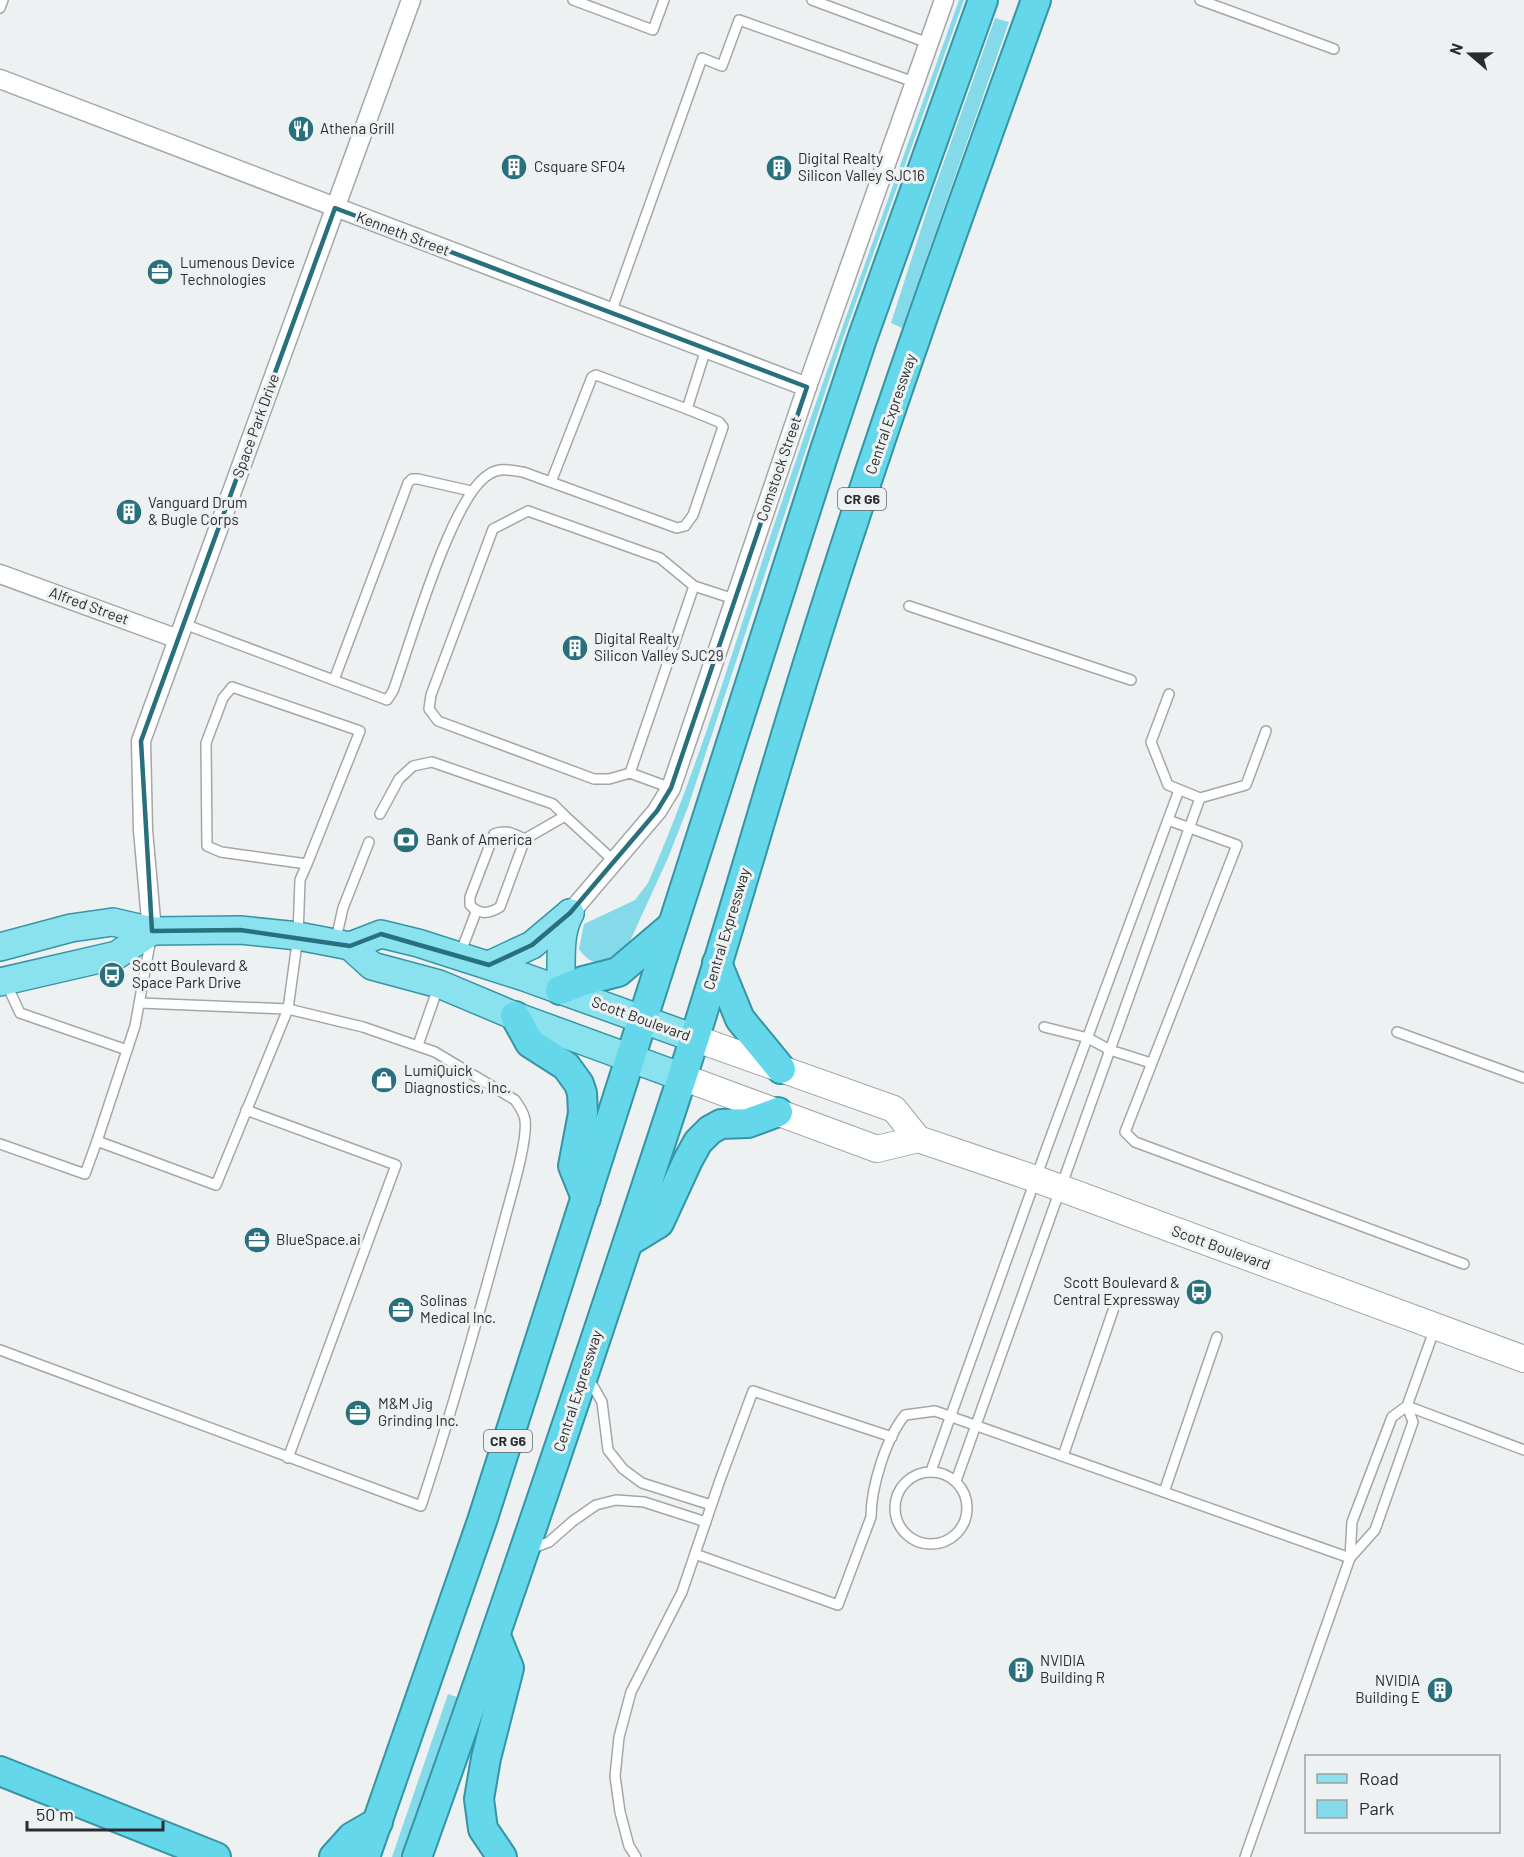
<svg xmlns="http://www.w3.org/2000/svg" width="1524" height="1857" font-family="Barlow,sans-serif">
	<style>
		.green { fill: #84dae9 }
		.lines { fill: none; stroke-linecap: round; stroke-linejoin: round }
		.service-casing { stroke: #a3a7a8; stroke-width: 12 }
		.minor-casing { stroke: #a3a7a8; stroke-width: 21 }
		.secondary-casing { stroke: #a3a7a8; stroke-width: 28 }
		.primary-casing { stroke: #3695a4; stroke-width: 30 }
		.trunk-casing { stroke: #3695a4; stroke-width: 32 }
		.service { stroke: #fff; stroke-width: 9 }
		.minor { stroke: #fff; stroke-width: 18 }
		.secondary { stroke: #fff; stroke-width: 26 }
		.primary { stroke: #8be2ef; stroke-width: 27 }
		.trunk { stroke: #64d8ea; stroke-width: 28 }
		.marked { fill: none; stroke: #28707c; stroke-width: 4.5; stroke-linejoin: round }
		.labels { text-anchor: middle; stroke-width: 6; stroke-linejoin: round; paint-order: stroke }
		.shield { fill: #edf1f2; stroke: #646667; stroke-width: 1.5 }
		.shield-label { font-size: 14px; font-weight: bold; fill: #2a2b2c }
		.poi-label { font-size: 15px; fill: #2a2b2c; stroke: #edf1f2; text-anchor: start }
		.street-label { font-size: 15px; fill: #2a2b2c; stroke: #edf1f2 }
	</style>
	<rect width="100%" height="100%" fill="#edf1f2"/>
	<g class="green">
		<path d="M959,0H964L840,347L688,807L668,858L625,952C607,963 593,970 579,949L584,924L635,900L648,883C701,762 737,635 779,510C837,339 899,170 959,0Z"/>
		<polygon points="995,18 1009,22 902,328 891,323 930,201"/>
		<polygon points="448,1694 460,1698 405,1857 392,1857"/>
	</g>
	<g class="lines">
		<defs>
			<g id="service">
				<polyline points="573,0 653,30 664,0"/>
				<polyline points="812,0 928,43"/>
				<polyline points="1200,0 1334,49"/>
				<polyline points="0,8 3,0"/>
				<polyline points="611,313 702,58 722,66 739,20 914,82"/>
				<polyline points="551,482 592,377 596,375 687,409"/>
				<polyline points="909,606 1131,680"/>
				<path d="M184,624L387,700L393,691C410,645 451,498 488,475C499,467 510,470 523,472L677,528L685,526L693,515L723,427L719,422L687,409L706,349"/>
				<polyline points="334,680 408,483 412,479 418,479 471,491"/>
				<polyline points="1169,694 1151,742 1168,785 1200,798 1246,785 1266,731"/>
				<polyline points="630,773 694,586"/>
				<polyline points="671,788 630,773 609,779 594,779 438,721 429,709 431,695 493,529 528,511 660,558 694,586 734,599"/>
				<polyline points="380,814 399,779 413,766 432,762 553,804 565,816"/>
				<polyline points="1168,820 1237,845 1125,1132 1135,1142 1464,1264"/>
				<path d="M525,839C513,834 506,829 494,834L470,897V905C479,915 489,914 500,907L525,839L565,816L614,861"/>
				<polyline points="336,939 343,908 369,842"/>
				<polyline points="460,954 476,912"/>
				<polyline points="6,983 20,1013 127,1050"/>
				<polyline points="1044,1027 1088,1038 1110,1050 1151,1063"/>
				<polyline points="1397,1032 1524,1078"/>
				<polyline points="418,1045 439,985"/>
				<polyline points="246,1110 396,1165 288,1458"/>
				<polyline points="97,1141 135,1026 151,938"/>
				<polyline points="0,1144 85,1174 97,1141 216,1185 288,1009 298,936 300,880 307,864 360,731 232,687 223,698 206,743 207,846 221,852 307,864"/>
				<path d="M0,1350L421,1506C452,1412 478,1318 504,1222C510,1199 528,1141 525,1120C524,1112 519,1106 515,1100L435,1052L363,1027L288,1009L140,1003"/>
				<polyline points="589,1379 602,1402 608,1450 623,1469 642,1483 711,1505"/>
				<polyline points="1407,1406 1524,1450"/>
				<polyline points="1063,1456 1116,1302"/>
				<polyline points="931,1471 1047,1147 1179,790"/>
				<circle cx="931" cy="1508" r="36"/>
				<polyline points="956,1481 1200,798"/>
				<polyline points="1164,1492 1217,1337"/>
				<polyline points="530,1549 549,1542 573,1521 596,1505 616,1500 644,1502 706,1522"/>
				<path d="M695,1554L838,1605L871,1517C871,1487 886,1438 905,1415L935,1411L1350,1558"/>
				<polyline points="1350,1558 1375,1530 1413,1422 1407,1406"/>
				<polyline points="636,1857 629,1846 620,1812 615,1776 619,1737 631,1692 682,1592 720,1480 753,1391 892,1437"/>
				<polyline points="1245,1857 1350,1558 1352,1522 1392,1417 1407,1406 1435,1328"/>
			</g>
			<g id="minor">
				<polyline points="0,79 807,387"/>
				<polyline points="0,574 178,639"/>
				<polyline points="570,913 657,811 671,788 807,387 944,0"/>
				<polyline points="152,931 143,830 141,741 411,0"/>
			</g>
			<g id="secondary">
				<polyline points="694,1038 894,1109 918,1139 1036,1179 1524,1359"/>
				<polyline points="682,1077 877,1149 918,1139"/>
			</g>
			<g id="primary">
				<polyline points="350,946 372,966 439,984 515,1016 682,1077"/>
				<polyline points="0,947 71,928 113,922 152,931 240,930 298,936 350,946 381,934 418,943 524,977 694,1038"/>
				<polyline points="489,965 532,945 570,913"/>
				<polyline points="0,982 117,955 152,931"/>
				<path d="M560,990C563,964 557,937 570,913"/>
			</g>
			<g id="trunk">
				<polyline points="717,963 740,1019 781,1069"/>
				<polyline points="560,990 583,981 618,972 672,926"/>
				<polyline points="515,1016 530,1043 566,1066 579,1084 582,1093 583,1113 573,1166 586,1198"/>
				<polyline points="628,1242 659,1223 688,1160 698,1142 710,1130 721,1124 748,1123 778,1112"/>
				<polyline points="496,1636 509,1668 486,1758 479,1799 483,1829 502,1857"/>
				<polyline points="0,1771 216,1857"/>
				<polyline points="334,1857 352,1837 378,1822"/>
				<polyline points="365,1857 482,1521 825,450 862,339 983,0"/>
				<path d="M417,1857C508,1604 593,1349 677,1093C724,950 764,804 809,660C878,438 957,219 1036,0"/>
			</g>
		</defs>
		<use href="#service" class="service-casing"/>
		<use href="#minor" class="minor-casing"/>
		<use href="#secondary" class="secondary-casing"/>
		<use href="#primary" class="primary-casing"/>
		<use href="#trunk" class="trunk-casing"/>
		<use href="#service" class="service"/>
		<use href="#minor" class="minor"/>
		<use href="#secondary" class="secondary"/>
		<use href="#primary" class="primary"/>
		<use href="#trunk" class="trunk"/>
	</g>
	<path class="marked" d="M335,208L807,387L671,788L657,811L570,913L532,945L489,965L381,934L350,946L240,930L152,931L141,741Z"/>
	<defs>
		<symbol id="restaurant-disc" viewBox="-11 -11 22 22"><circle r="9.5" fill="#28707c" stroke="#edf1f2"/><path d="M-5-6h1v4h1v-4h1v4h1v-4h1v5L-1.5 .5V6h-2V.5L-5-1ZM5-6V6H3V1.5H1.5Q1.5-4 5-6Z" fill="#fff"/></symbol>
		<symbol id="building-disc" viewBox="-11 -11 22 22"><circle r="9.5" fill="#28707c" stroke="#edf1f2"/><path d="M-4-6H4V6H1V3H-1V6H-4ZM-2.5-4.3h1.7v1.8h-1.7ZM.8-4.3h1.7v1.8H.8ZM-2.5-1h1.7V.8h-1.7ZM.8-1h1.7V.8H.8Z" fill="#fff"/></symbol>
		<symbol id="office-disc" viewBox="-11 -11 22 22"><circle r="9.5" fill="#28707c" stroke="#edf1f2"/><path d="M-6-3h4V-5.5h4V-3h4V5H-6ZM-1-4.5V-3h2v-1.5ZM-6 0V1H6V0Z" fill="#fff"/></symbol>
		<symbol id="bank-disc" viewBox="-11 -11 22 22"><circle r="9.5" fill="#28707c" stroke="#edf1f2"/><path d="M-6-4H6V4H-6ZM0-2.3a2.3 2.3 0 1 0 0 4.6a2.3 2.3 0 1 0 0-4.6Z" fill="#fff"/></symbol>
		<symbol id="bus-disc" viewBox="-11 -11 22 22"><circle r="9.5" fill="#28707c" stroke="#edf1f2"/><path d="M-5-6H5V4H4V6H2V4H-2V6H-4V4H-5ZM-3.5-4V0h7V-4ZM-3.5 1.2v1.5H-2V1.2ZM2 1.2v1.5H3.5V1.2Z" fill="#fff"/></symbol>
		<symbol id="shop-disc" viewBox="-11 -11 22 22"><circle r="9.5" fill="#28707c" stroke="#edf1f2"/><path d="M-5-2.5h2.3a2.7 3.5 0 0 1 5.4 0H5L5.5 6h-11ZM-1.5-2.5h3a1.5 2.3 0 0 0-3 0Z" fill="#fff"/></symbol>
	</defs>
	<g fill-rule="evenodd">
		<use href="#restaurant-disc" x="286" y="114" width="30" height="30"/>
		<use href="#building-disc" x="499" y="152" width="30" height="30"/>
		<use href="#building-disc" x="764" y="153" width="30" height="30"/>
		<use href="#office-disc" x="145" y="257" width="30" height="30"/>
		<use href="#building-disc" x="114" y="497" width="30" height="30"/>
		<use href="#building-disc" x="560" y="633" width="30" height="30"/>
		<use href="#bank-disc" x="391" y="825" width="30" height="30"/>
		<use href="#bus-disc" x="97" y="960" width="30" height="30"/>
		<use href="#shop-disc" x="369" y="1065" width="30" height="30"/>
		<use href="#office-disc" x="242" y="1225" width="30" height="30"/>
		<use href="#bus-disc" x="1184" y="1277" width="30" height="30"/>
		<use href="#office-disc" x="386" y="1295" width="30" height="30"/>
		<use href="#office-disc" x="343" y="1398" width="30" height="30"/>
		<use href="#building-disc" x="1006" y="1655" width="30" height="30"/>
		<use href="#building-disc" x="1425" y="1675" width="30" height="30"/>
	</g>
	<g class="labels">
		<g class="shield">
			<rect x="838" y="488" width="48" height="22" rx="4.5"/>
			<rect x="484" y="1430" width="48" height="22" rx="4.5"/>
		</g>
		<g class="shield-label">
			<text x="862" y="504">CR G6</text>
			<text x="508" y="1446">CR G6</text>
		</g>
		<g class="poi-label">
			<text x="320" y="134">Athena Grill</text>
			<text x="798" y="164">Digital Realty<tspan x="798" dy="17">Silicon Valley SJC16</tspan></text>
			<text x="534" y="172">Csquare SFO4</text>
			<text x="180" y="268">Lumenous Device<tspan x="180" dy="17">Technologies</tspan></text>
			<text x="148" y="508">Vanguard Drum<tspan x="148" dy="17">&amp; Bugle Corps</tspan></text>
			<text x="594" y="644">Digital Realty<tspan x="594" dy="17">Silicon Valley SJC29</tspan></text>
			<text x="426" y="845">Bank of America</text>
			<text x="132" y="971">Scott Boulevard &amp;<tspan x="132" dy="17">Space Park Drive</tspan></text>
			<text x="404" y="1076">LumiQuick<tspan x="404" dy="17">Diagnostics, Inc.</tspan></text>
			<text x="276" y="1245">BlueSpace.ai</text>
			<text x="1180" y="1288" text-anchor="end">Scott Boulevard &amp;<tspan x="1180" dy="17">Central Expressway</tspan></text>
			<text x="420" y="1306">Solinas<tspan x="420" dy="17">Medical Inc.</tspan></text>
			<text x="378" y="1409">M&amp;M Jig<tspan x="378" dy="17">Grinding Inc.</tspan></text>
			<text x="1040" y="1666">NVIDIA<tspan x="1040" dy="17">Building R</tspan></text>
			<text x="1420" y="1686" text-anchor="end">NVIDIA<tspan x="1420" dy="17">Building E</tspan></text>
		</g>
		<g class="street-label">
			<text transform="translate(403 234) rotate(21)" y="5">Kenneth Street</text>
			<text transform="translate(891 414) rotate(-71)" y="5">Central Expressway</text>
			<text transform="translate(256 426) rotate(-70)" y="5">Space Park Drive</text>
			<text transform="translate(779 469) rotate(-71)" y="5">Comstock Street</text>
			<text transform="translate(89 606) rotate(20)" y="5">Alfred Street</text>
			<text transform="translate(727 929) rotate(-73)" y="5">Central Expressway</text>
			<text transform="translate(641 1019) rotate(20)" y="5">Scott Boulevard</text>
			<text transform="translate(1221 1248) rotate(20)" y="5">Scott Boulevard</text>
			<text transform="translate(578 1391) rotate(-72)" y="5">Central Expressway</text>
		</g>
	</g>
	<rect x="1305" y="1755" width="195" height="78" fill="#edf1f2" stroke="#9fa2a3" stroke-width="1.5"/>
	<rect x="1317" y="1774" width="30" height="9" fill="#8be2ef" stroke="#9fa2a3" stroke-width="1.5"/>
	<text x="1359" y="1785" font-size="18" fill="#2a2b2c">Road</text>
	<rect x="1317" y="1800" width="30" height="18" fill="#84dae9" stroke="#9fa2a3" stroke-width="1.5"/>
	<text x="1359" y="1815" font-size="18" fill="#2a2b2c">Park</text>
	<g transform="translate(1470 54) rotate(290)" stroke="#edf1f2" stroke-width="4.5" paint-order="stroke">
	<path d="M0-4.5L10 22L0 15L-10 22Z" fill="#2a2b2c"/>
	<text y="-9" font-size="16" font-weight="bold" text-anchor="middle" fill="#2a2b2c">N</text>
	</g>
	<path d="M27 1821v9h136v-9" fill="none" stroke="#2a2b2c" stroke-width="3"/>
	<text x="36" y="1821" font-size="18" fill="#2a2b2c" stroke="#edf1f2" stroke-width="4.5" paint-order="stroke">50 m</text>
</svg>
